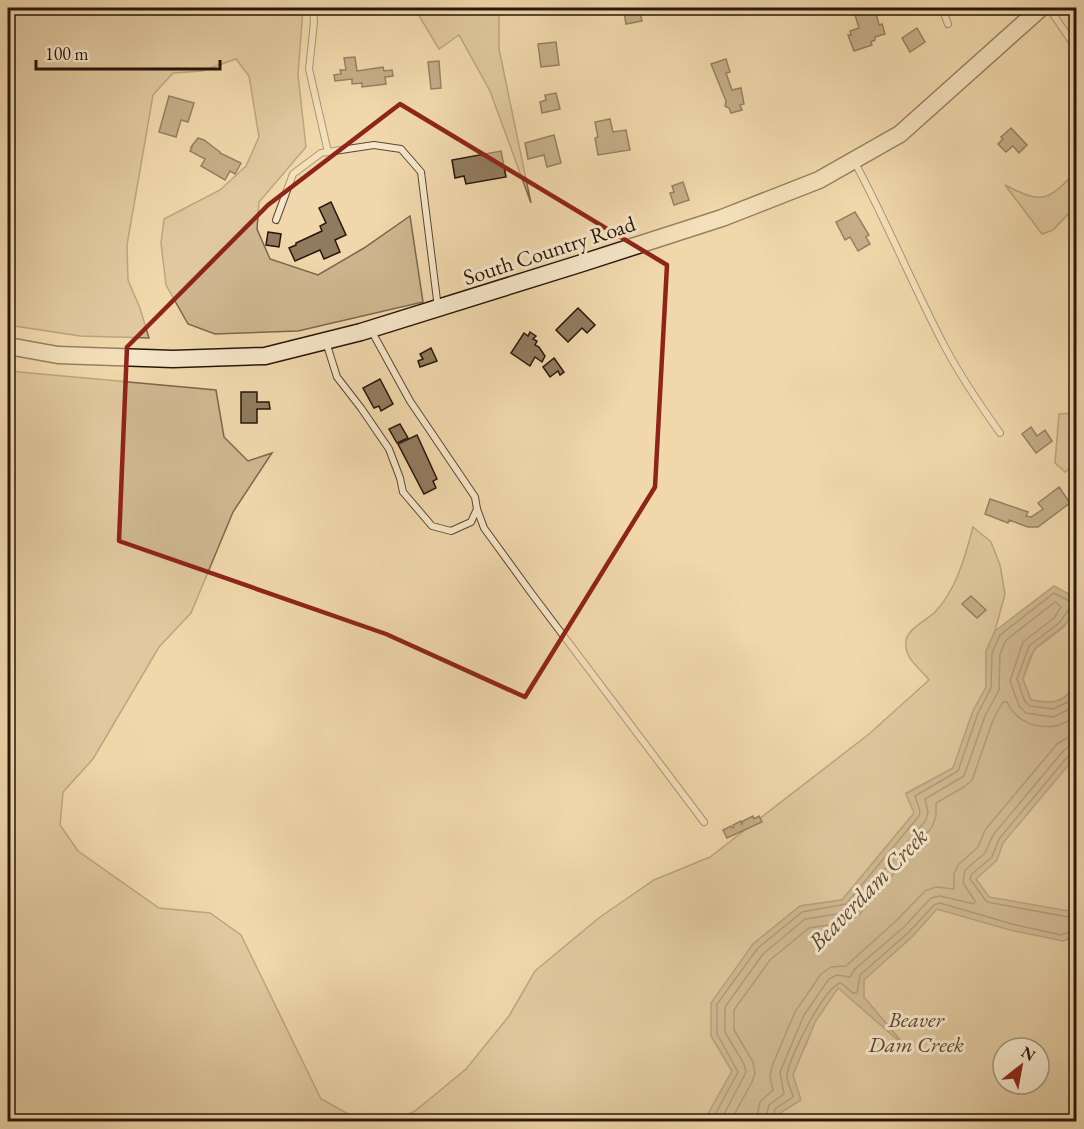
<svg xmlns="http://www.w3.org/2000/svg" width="1084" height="1129" font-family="'EB Garamond',serif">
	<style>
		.green { fill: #ceb790; stroke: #7c664d; stroke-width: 1.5; fill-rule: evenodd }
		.water { fill: #ac9675; stroke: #78634a; stroke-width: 1.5 }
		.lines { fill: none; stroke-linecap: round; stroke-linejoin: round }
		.shore { stroke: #6a5640; stroke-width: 1.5 }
		.building { fill: #907b5e; stroke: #29160a; stroke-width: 1.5 }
		.lane-casing { stroke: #5b4632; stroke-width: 8 }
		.secondary-casing { stroke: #29160a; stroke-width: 19 }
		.lane { stroke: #f5e6c9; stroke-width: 6 }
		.secondary { stroke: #f5e6c9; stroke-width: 16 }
		.marked { fill: none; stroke: #8f2418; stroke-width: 4.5; stroke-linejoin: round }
		.labels { text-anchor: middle; stroke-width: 6; stroke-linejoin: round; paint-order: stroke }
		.street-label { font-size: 22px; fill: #29160a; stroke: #f5e6c9 }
		.park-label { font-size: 22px; font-style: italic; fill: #5b4632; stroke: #f5e6c9 }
		.water-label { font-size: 24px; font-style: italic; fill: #5d4935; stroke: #f5e6c9 }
	</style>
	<rect width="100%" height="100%" fill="#f0d8ac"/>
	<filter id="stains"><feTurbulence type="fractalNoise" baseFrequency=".00333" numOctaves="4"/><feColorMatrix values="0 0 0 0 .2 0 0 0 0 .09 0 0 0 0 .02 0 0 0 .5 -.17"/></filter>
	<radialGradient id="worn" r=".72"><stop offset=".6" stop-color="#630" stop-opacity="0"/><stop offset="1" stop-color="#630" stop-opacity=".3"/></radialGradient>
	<g class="green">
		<polygon points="8,8 303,8 298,75 306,147 259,202 257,229 270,259 318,275 364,248 410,216 423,302 298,331 215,334 188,324 166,285 161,243 164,219 220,190 246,166 259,137 249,76 236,59 202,71 173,73 153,95 127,245 128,280 140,308 149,338 80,336 8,325"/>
		<polygon points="419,8 505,8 499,12 499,49 531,203 490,91 459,35 439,49 418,14"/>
		<path d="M1076,171V206L1053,230L1042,234L1005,185C1042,204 1048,202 1076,171Z"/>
		<polygon points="8,371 216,390 224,437 248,461 272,453 233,512 191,613 159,647 93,759 63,792 60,825 78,851 159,908 210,913 241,935 321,1099 361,1121 8,1121"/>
		<polygon points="1076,413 1076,464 1065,472 1055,463 1059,414"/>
		<path d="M973,527L991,542L1000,565L1005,594L995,631L986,651V687L973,711L953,768L906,793L915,812L842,900L800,906L753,944L711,1036L732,1071L704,1121L394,1122L415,1111L466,1069L509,1016L535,971L600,917L654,880L710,857L869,734L929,680C919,667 904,659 906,641C907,629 927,620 935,612C957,589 965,556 973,527Z"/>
		<path d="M1076,608V685C1062,704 1053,704 1031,700L1023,679L1034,650L1064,627Z"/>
		<path d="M1076,743V908L1069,911L1063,941L1076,935V1121L764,1122L806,1045L815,1022L835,992L854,959ZM1003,1048H1039V1084H1003Z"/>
	</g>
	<path class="water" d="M1054,586L1076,598C1077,624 1052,632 1036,648C1029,655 1026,670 1023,679L1031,700C1053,704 1062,704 1076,685V756L1003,843L997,860L976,879L989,897L1069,911L1076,908V935L1063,941L1010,930L937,909L913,936L864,980V997L907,1048L838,988L815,1022L793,1075L801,1100L780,1113L778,1121H704L732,1071L711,1036V1003L753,944L800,906L842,900L914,813L906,794L953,768L973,711L986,687V651L995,631Z"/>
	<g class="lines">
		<g class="shore">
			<polyline points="1076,753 1069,755 999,839 992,857 972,874 970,879 987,902 1068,917 1076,915"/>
			<polyline points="711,1122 738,1072 717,1034 717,1004 758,948 802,912 846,904 919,816 920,811 915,796 958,771 978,713 991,688 992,653 1000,635 1054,593 1071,602 1072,605 1059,623 1029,646 1017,679 1025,702 1030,706 1053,709 1072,700 1076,695"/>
			<polyline points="720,1122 746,1072 744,1064 725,1032 725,1007 763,954 805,919 844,913 851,910 926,820 928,812 925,799 964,776 985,716 999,690 1000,654 1006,640 1055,602 1061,607 1054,618 1023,642 1010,681 1019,706 1026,713 1053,717 1076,706"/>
			<path d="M730,1122L752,1082L755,1073L753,1062L734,1030V1010L770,960L809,928L847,922L859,915L932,827L936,816V803L964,787L972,780L993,720L1003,702H1007C1015,720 1034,729 1055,726C1062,725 1070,720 1076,716"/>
			<polyline points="756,1122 760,1102 773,1090 770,1077 772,1066 795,1012 821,974 831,967 846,966 897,920 925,891 936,887 954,889 954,874 958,865 978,847 985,830 1057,744 1067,738 1076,736"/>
			<polyline points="765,1122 769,1105 784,1094 780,1072 804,1015 829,979 837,975 850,977 855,969 904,927 931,898 940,896 974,904 975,901 963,883 965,870 985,853 993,835 1064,750 1070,746 1076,745"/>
			<path d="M773,1122L775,1109L793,1097C792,1090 786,1082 787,1075C788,1059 826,984 841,983L853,993H857L860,975L909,932L934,905L940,903L1012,924L1061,935L1076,930"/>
		</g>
	</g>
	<g class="building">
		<polygon points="853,8 870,8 870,11 875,9 879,25 882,24 885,34 875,37 875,40 871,42 872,45 854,51 848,35 851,35 850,31 859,28"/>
		<polygon points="639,9 642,21 626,24 624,12"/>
		<polygon points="917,28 925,42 910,52 902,38"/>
		<polygon points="556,42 559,65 541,67 538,44"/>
		<polygon points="355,57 357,71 383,67 384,71 392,70 393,76 385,77 386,84 362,87 362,83 352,84 352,79 335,81 334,75 341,74 340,70 346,70 344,58"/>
		<polygon points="726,59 730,72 726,73 732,90 741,88 744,104 740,105 742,110 731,113 729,108 725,106 726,101 711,64"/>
		<polygon points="439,61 441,88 431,89 428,62"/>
		<polygon points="556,93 560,109 542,113 540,102 546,100 545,95"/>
		<polygon points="169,96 194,103 188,122 181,120 176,137 159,132"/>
		<polygon points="610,119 613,132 626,130 630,150 598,155 595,138 598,137 595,122"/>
		<polygon points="1011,128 1027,145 1019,153 1013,146 1006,152 998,144 1003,139 1001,137"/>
		<polygon points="554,135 561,163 547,167 544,155 528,159 525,143"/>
		<polygon points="198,138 204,140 220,152 220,153 241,163 235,174 230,171 225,180 201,166 205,159 190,151 192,147 191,147"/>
		<polygon points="501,151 506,177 466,184 464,176 455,178 452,160"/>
		<polygon points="683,182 689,200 674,205 670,193 674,192 672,186"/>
		<polygon points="331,202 346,235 335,240 340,252 324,259 320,250 295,261 289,248 296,245 296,243 322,231 320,226 326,223 319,208"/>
		<polygon points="855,212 869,235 866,237 870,244 858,251 850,237 845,240 836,222"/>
		<polygon points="268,232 281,234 279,247 266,245"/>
		<polygon points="578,308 595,325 587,333 582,328 568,342 556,330"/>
		<polygon points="530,332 536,336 533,339 537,341 535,345 539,347 545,356 542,362 535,357 530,366 511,353 524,333 528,336"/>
		<polygon points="431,348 437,361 420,367 418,361 423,359 420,354"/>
		<polygon points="554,358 564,372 560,375 558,371 550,377 543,367"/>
		<polygon points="380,379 393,404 381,411 379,406 374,408 363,388"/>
		<polygon points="241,392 257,392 257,402 269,402 270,409 257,409 257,423 241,423"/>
		<polygon points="400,424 408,438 397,443 389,429"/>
		<polygon points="1031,427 1037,436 1045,430 1052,441 1036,453 1022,434"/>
		<polygon points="417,435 437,479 433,481 436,488 424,494 398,444"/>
		<polygon points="1059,487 1070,503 1038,527 1028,527 1009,520 1008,523 985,514 990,499 1028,512 1026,516 1031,517 1043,509 1038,503"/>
		<polygon points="971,596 986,610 977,618 962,604"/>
		<polygon points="753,816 754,819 759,816 762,822 727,838 723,830 731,826 732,828 734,827 733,825 741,821 742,824 743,821"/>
	</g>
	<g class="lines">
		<defs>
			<g id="lane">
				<polyline points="313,8 314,22 309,69 328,152"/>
				<polyline points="942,8 948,24"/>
				<polyline points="1049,8 1076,48"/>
				<path d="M854,161C887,222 913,286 945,347C961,377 980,405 1000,433"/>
				<polyline points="276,220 293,174 321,153 374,145 401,149 421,172 438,308"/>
				<polyline points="326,342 337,377 361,408 389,449 400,478 403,492 432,526 451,531 471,522 477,509 475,497 410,401 371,330"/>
				<polyline points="477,509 484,528 532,594 704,822"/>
			</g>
			<polyline id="secondary" points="8,346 58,355 173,359 265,356 361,332 579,264 722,218 819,180 900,134 1041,8"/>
		</defs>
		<use href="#lane" class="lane-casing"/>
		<use href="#secondary" class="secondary-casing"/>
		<use href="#lane" class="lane"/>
		<use href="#secondary" class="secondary"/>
	</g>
	<path d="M0 0H1084V1129H0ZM400,104L667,265L655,487L525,697L386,634L119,541L127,347L268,205Z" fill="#f0d8ac" fill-opacity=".55" fill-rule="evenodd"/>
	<path class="marked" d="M400,104L667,265L655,487L525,697L386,634L119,541L127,347L268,205Z"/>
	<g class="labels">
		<g class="street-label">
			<text transform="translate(549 250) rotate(-18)" y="8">South Country Road</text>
		</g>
		<g class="park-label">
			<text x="916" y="1027">Beaver<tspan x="916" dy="25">Dam Creek</tspan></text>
		</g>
		<g class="water-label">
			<text transform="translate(868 889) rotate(-46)" y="8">Beaverdam Creek</text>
		</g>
	</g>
	<rect width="1084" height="1129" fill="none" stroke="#f0d8ac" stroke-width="30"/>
	<rect x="9" y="9" width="1066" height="1111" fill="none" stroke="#29160a" stroke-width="3"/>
	<rect x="15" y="15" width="1054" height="1099" fill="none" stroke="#29160a" stroke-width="1.5"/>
	<g transform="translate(1021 1066) rotate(31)"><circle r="28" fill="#f5e6c9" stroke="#a3937d" stroke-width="1.5"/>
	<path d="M0-4.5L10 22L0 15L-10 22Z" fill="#8f2418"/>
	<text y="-9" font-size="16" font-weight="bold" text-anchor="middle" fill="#29160a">N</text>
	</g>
	<path d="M36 60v9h184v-9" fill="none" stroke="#29160a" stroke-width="3"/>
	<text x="45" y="60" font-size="18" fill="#29160a" stroke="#f5e6c9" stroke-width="4.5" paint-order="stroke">100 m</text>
	<rect width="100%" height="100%" filter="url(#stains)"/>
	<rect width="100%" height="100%" fill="url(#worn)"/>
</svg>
